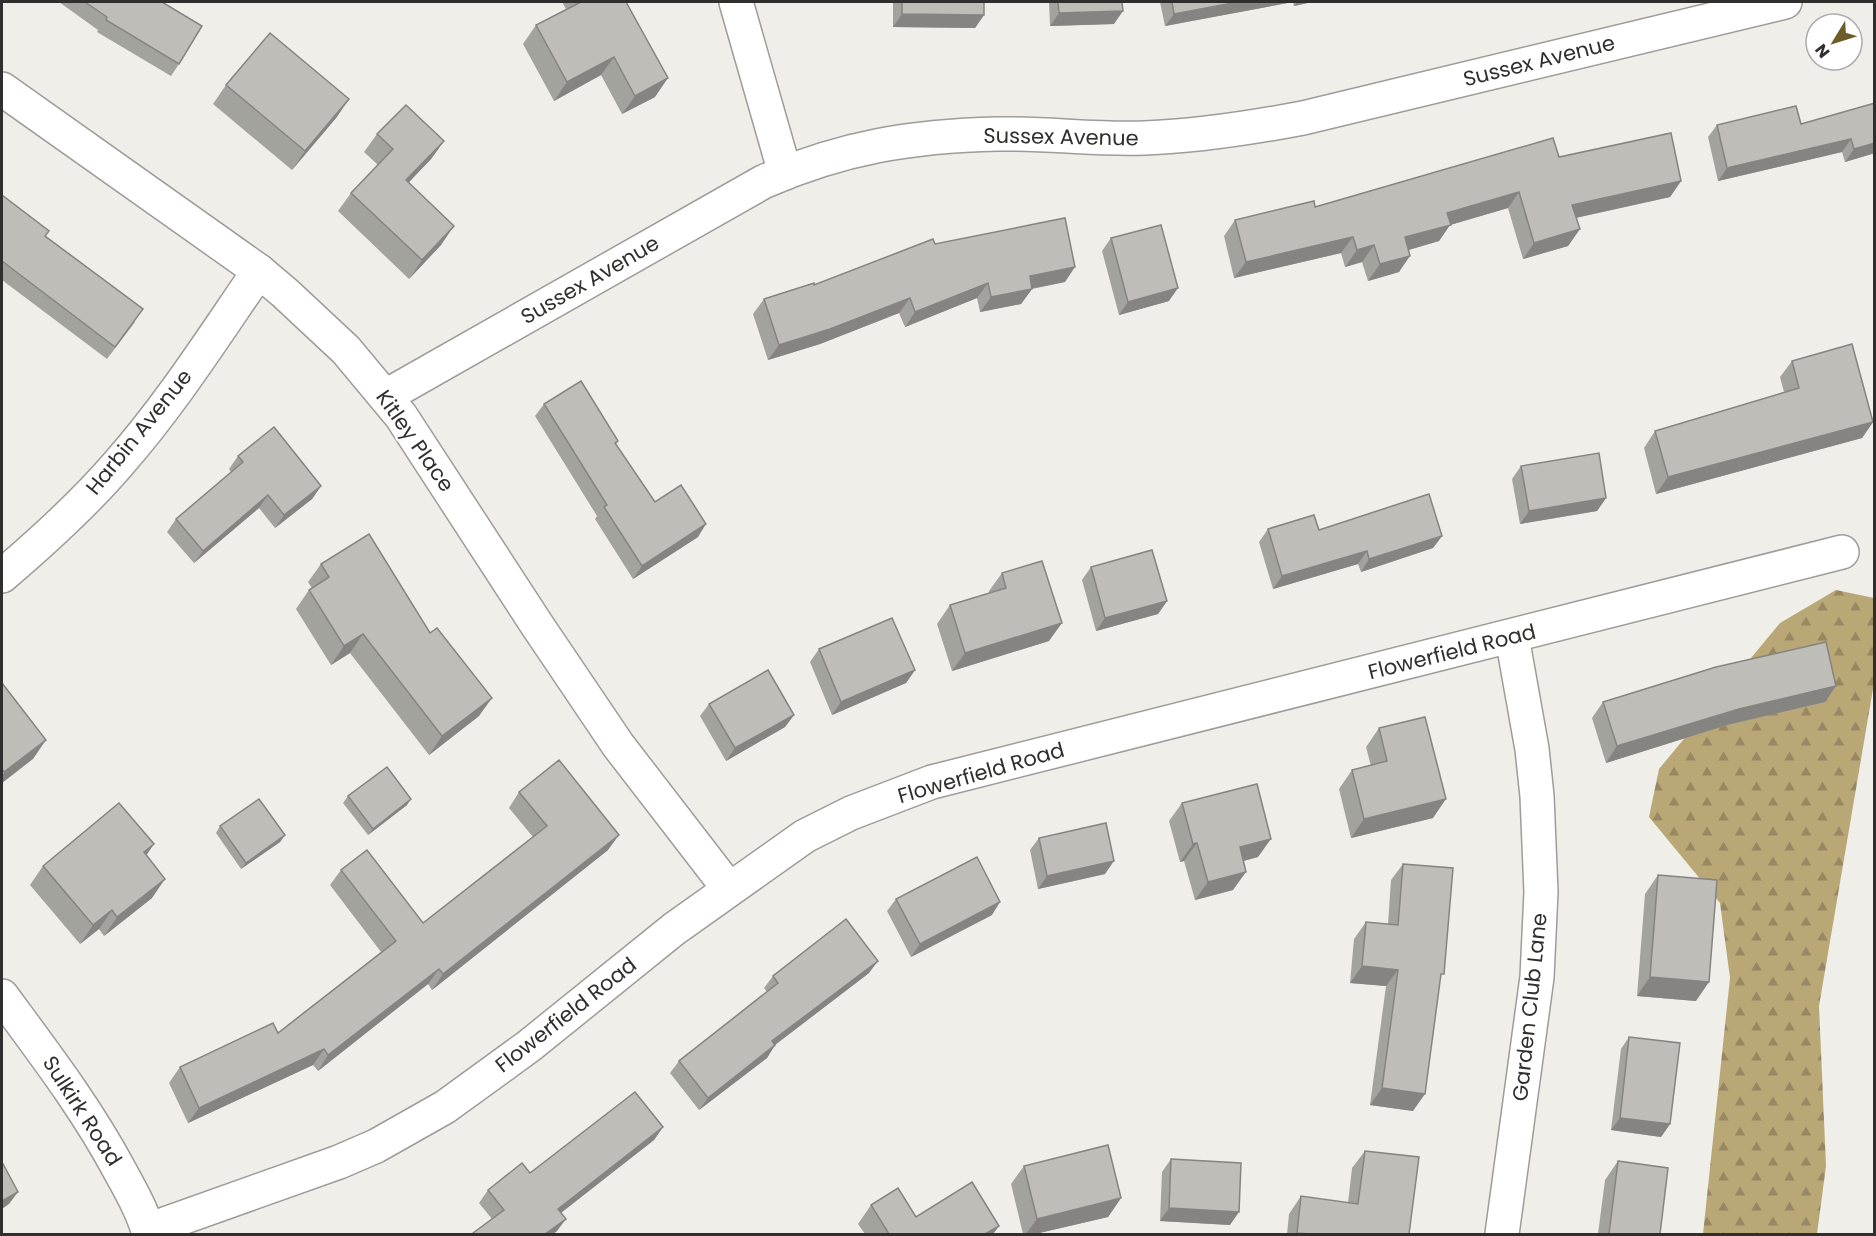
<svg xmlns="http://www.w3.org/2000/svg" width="1876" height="1236" font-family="Poppins,sans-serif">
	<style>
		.forest { fill: url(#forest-firs) }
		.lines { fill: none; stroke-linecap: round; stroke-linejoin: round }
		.minor-casing { stroke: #9e9c98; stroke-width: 36 }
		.minor { stroke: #fff; stroke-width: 33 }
		.wall { fill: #a3a39e }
		.shaded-wall { fill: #858481 }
		.building { fill: #bebdb8; stroke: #858481; stroke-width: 1.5 }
		.labels { text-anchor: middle; stroke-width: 4.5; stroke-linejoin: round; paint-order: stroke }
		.street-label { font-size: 21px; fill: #302f2e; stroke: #fff }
	</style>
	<defs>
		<pattern id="forest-firs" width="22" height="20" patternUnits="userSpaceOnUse" patternTransform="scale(1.5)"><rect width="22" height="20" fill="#b9a776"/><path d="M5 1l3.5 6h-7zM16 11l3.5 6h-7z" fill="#978861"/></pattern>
	</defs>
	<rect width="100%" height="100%" fill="#f0eee9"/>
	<polygon class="forest" points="1836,590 1874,598 1874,683 1819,1006 1826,1166 1817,1234 1703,1234 1730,978 1720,903 1649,817 1659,769 1780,623"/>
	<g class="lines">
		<defs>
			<g id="minor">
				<polyline points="736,2 785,173"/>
				<polyline points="2,89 259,271 285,293 346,350 401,416 537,625 618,745 729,889"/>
				<path d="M386,396L763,182C843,147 912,136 998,134C1047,133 1096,140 1145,138C1199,136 1250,128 1303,118L1785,2"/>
				<path d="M2,576C43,541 84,504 119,463C171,404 214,336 259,271"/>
				<path d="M2,996C44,1053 87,1109 120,1171C131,1191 143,1212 149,1234"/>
				<polyline points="148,1230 339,1162 376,1146 445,1107 529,1046 674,929 805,836 851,813 932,782 1842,552"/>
				<polyline points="1502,1234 1537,977 1541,892 1537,796 1532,749 1512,637"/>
			</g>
		</defs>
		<use href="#minor" class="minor-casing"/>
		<use href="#minor" class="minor"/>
	</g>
	<g class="wall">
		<polygon points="59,2 162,2 179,64 171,76 97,32 98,30"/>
		<polygon points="562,2 626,2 655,97 622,114 601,75 554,101 523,44 536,25 566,9"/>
		<polygon points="893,2 984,2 984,15 975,28 893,27"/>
		<polygon points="1049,2 1122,2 1114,24 1050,26"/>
		<polygon points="1160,2 1312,2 1294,6 1293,2 1165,26"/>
		<polygon points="226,85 349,99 336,118 292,170 213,104"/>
		<polygon points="1875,103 1875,153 1845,162 1842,152 1718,181 1708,137 1717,125 1801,124"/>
		<polygon points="377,134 444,141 431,159 409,182 441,245 409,279 338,211 351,193 378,165 364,152"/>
		<polygon points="1559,157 1681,181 1670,197 1576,218 1580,229 1568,246 1523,259 1508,208 1450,225 1439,241 1409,250 1399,272 1368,281 1362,262 1345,267 1341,253 1234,278 1224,236 1235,220 1315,207"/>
		<polygon points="2,195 135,322 107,359 2,280"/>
		<polygon points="1111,238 1169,301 1119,315 1102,251"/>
		<polygon points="935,244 1065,282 1032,289 1021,304 980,312 977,298 905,327 899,313 820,344 768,360 753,314 764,299 814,285"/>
		<polygon points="1792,361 1873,422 1862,438 1656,494 1644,448 1655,431 1784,392 1780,377"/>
		<polygon points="544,404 618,441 616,444 655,502 698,537 633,579 595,519 597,516 535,416"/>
		<polygon points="238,456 321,486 312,499 275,528 259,508 194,563 167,532 176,519 231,472 229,469"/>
		<polygon points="1521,466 1606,498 1597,511 1520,524 1512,479"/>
		<polygon points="1268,529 1319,530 1442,536 1433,548 1361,572 1358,564 1273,589 1259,542"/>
		<polygon points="321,564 479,716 429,755 350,653 331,665 296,609 309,590 312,588 308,582"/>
		<polygon points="1091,567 1167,601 1158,614 1096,631 1082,580"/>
		<polygon points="1002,573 1049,641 952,671 937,624 950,605 989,593 989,591"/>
		<polygon points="819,649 915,670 906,683 832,715 810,662"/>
		<polygon points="1603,702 1825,702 1727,725 1606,763 1592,718"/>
		<polygon points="709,704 794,715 785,727 726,761 700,716"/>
		<polygon points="1379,728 1433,818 1351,838 1339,789 1352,770 1371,766 1366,747"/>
		<polygon points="519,792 608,850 432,990 428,984 318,1071 313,1065 188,1123 169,1083 180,1067 278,1033 381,952 330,885 341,870 423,923 533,837 509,808"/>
		<polygon points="348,796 407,805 368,835 343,803"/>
		<polygon points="1182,803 1258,857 1244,861 1233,890 1195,900 1184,861 1180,862 1169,821"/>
		<polygon points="220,826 285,835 280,842 241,869 216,833"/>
		<polygon points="1039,838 1105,874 1038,889 1030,850"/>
		<polygon points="154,844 146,855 152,898 104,936 99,929 80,944 30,885 43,866"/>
		<polygon points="1403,864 1440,980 1413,1111 1370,1105 1386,986 1350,983 1354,939 1366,922 1388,924 1391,880"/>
		<polygon points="1658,875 1696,1001 1637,996 1645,894"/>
		<polygon points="896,899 992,915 911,957 887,911"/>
		<polygon points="869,973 775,1045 767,1058 699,1110 670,1073 679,1061 767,992 764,988 773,976"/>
		<polygon points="1629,1037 1670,1124 1661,1137 1611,1130 1621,1049"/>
		<polygon points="663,1127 654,1140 561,1213 557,1231 553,1234 473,1234 492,1219 479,1203 488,1190 530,1173"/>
		<polygon points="1365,1151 1409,1234 1287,1234 1289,1214 1301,1196 1348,1203 1352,1168"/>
		<polygon points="1171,1159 1230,1225 1160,1221 1162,1172"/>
		<polygon points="1618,1161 1660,1234 1598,1234 1605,1180"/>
		<polygon points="1024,1166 1121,1198 1108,1217 1035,1234 1023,1234 1011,1184"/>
		<polygon points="871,1205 916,1217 999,1226 993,1234 865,1234 858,1224"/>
	</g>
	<g class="shaded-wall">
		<polygon points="1238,2 1293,2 1165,26 1174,14"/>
		<polygon points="1297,2 1312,2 1294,6"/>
		<polygon points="1123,11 1114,24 1050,26 1059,13"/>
		<polygon points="902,14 984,15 975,28 893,27"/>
		<polygon points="614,57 601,75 554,101 567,82"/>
		<polygon points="668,78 655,97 622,114 635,96"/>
		<polygon points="349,99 336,118 292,170 305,151"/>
		<polygon points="1851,139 1842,152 1718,181 1727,168"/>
		<polygon points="444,141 431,159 393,199 406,180"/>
		<polygon points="1875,143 1875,153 1845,162 1854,149"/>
		<polygon points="1681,181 1670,197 1561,221 1572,205"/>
		<polygon points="1519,192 1508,208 1450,225 1439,241 1394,254 1405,237 1447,213"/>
		<polygon points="454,226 441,245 409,279 422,260"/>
		<polygon points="1580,229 1568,246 1523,259 1534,243"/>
		<polygon points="1353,237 1341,253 1234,278 1246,262"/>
		<polygon points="1374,245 1362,262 1345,267 1357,250"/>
		<polygon points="1410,256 1399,272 1368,281 1380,264"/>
		<polygon points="1075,267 1065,282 1019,291 1030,276"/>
		<polygon points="988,283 977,298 905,327 915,312"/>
		<polygon points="1178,288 1169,301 1119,315 1128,302"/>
		<polygon points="1032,289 1021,304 980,312 991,297"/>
		<polygon points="910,298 899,313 820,344 768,360 779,345"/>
		<polygon points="1873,422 1862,438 1656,494 1668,477"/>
		<polygon points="321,486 312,499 275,528 284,515"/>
		<polygon points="268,495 259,508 194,563 203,551"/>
		<polygon points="1606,498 1597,511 1520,524 1529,511"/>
		<polygon points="706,524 698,537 633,579 642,566"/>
		<polygon points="1442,536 1433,548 1361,572 1369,559"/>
		<polygon points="1367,551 1358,564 1273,589 1282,576"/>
		<polygon points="1167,601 1158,614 1096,631 1105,618"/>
		<polygon points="1062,623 1049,641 952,671 965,653"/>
		<polygon points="363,634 350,653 331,665 344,646"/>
		<polygon points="915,670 906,683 832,715 841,702"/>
		<polygon points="1836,686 1825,702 1727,725 1606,763 1617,746 1739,709"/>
		<polygon points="492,698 479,716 429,755 442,736"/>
		<polygon points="794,715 785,727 726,761 735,748"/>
		<polygon points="46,740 33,759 2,783 2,776 4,772"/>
		<polygon points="411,799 407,805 368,835 373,829"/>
		<polygon points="1446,799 1433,818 1351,838 1364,819"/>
		<polygon points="285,835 280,842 241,869 246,863"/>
		<polygon points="619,835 608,850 432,990 443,974"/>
		<polygon points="1271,839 1258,857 1227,865 1240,847"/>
		<polygon points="1197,843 1184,861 1180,862 1193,844"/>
		<polygon points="154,844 141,863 144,852"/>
		<polygon points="1114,861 1105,874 1038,889 1047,876"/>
		<polygon points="1246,872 1233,890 1195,900 1208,882"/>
		<polygon points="165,879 152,898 104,936 117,917"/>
		<polygon points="1000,902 992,915 911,957 920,944"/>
		<polygon points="112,910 99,929 80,944 93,925"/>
		<polygon points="878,961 869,973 763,1054 772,1041"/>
		<polygon points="1362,966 1398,970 1386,986 1350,983"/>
		<polygon points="439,969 428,984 318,1071 328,1055"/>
		<polygon points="1650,977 1709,982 1696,1001 1637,996"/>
		<polygon points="775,1045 767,1058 699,1110 708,1098"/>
		<polygon points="324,1049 313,1065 188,1123 199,1108"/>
		<polygon points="1382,1088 1425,1094 1413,1111 1370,1105"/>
		<polygon points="1620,1118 1670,1124 1661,1137 1611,1130"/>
		<polygon points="663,1127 654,1140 549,1222 558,1209"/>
		<polygon points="18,1192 9,1204 2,1209 2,1201"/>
		<polygon points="1121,1198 1108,1217 1035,1234 1026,1234 1037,1219"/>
		<polygon points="1169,1208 1239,1212 1230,1225 1160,1221"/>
		<polygon points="566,1219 557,1231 553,1234 545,1234"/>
		<polygon points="999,1226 993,1234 985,1234"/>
	</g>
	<g class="building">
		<polygon points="85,2 162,2 202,26 179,64 106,20 107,17"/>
		<polygon points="581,2 626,2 668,78 635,96 614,57 567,82 536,25"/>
		<polygon points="902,2 984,2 984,15 902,14"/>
		<polygon points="1058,2 1122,2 1123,11 1059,13"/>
		<polygon points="1172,2 1238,2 1174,14"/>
		<polygon points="270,33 349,99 305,151 226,85"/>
		<polygon points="1875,103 1875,143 1854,149 1851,139 1727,168 1717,125 1796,106 1801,124"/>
		<polygon points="406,105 444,141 406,180 454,226 422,260 351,193 393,149 377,134"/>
		<polygon points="1671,133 1681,181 1572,205 1580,229 1534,243 1519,192 1447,213 1451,225 1405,237 1410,256 1380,264 1374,245 1357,250 1353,237 1246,262 1235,220 1314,201 1315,207 1553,138 1559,157"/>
		<polygon points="2,195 49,231 45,236 143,309 115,347 2,261"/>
		<polygon points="1065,218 1075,267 1030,276 1032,289 991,297 988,283 915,312 910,298 830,329 779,345 764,299 814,283 814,285 933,239 935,244"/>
		<polygon points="1161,225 1178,288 1128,302 1111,238"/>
		<polygon points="1852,344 1873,422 1668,477 1655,431 1799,388 1792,361"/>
		<polygon points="581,381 618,441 615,443 655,502 681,485 706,524 642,566 604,507 607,505 544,404"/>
		<polygon points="274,427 321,486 284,515 268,495 203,551 176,519 243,462 238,456"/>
		<polygon points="1599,453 1606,498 1529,511 1521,466"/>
		<polygon points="1429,494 1442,536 1369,559 1367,551 1282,576 1268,529 1314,515 1319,530"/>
		<polygon points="369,534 430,633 437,628 492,698 442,736 363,634 344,646 309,590 329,577 321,564"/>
		<polygon points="1152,550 1167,601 1105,618 1091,567"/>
		<polygon points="1042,561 1062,623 965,653 950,605 1006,588 1002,573"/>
		<polygon points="892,618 915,670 841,702 819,649"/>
		<polygon points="1826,642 1836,686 1739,709 1617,746 1603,702 1716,667"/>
		<polygon points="768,670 794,715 735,748 709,704"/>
		<polygon points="2,683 46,740 4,772 2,769"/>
		<polygon points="1425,717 1446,799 1364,819 1352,770 1387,761 1379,728"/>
		<polygon points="559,760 619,835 443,974 439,969 328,1055 324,1049 199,1108 180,1067 273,1023 278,1033 396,941 341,870 367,850 423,923 547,826 519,792"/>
		<polygon points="387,767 411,799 373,829 348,796"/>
		<polygon points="1257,784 1271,839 1240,847 1246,872 1208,882 1197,843 1193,844 1182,803"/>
		<polygon points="259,799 285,835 246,863 220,826"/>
		<polygon points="119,803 154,844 144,852 165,879 117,917 112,910 93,925 43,866"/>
		<polygon points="1106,823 1114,861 1047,876 1039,838"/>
		<polygon points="977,857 1000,902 920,944 896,899"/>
		<polygon points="1403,864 1453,868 1444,974 1441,974 1425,1094 1382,1088 1398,970 1362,966 1366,922 1398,925"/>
		<polygon points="1658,875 1717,880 1709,982 1650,977"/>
		<polygon points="846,919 878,961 772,1041 775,1045 708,1098 679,1061 778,983 773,976"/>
		<polygon points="1629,1037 1680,1043 1670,1124 1620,1118"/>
		<polygon points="635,1092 663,1127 558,1209 566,1219 545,1234 474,1234 473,1233 504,1210 488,1190 522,1163 530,1173"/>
		<polygon points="1108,1145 1121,1198 1037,1219 1024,1166"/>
		<polygon points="1365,1151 1419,1157 1409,1234 1310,1234 1297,1233 1301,1196 1358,1204"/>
		<polygon points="1171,1159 1241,1163 1239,1212 1169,1208"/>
		<polygon points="1618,1161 1668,1168 1660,1234 1609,1234"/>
		<polygon points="2,1162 18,1192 2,1201"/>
		<polygon points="972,1182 999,1226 985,1234 889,1234 871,1205 898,1188 916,1217"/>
	</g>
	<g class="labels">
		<g class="street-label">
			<text transform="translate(1539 61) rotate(-14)" y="7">Sussex Avenue</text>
			<text transform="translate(1061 137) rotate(1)" y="7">Sussex Avenue</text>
			<text transform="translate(590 280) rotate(-30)" y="7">Sussex Avenue</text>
			<text transform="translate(139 432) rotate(-51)" y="7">Harbin Avenue</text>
			<text transform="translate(415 441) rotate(55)" y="7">Kitley Place</text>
			<text transform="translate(1452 652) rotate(-14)" y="7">Flowerfield Road</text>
			<text transform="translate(981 773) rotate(-16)" y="7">Flowerfield Road</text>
			<text transform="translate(1530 1007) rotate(-84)" y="7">Garden Club Lane</text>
			<text transform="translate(566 1015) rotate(-38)" y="7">Flowerfield Road</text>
			<text transform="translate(82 1111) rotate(57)" y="7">Sulkirk Road</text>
		</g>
	</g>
	<rect width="1876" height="1236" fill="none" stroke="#302f2e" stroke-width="6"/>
	<g transform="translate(1834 42) rotate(232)"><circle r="28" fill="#ffffff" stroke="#acacab" stroke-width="1.5"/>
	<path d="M0-4.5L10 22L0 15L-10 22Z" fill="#6d5b29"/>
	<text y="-9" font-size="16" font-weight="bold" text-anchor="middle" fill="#302f2e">N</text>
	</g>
</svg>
